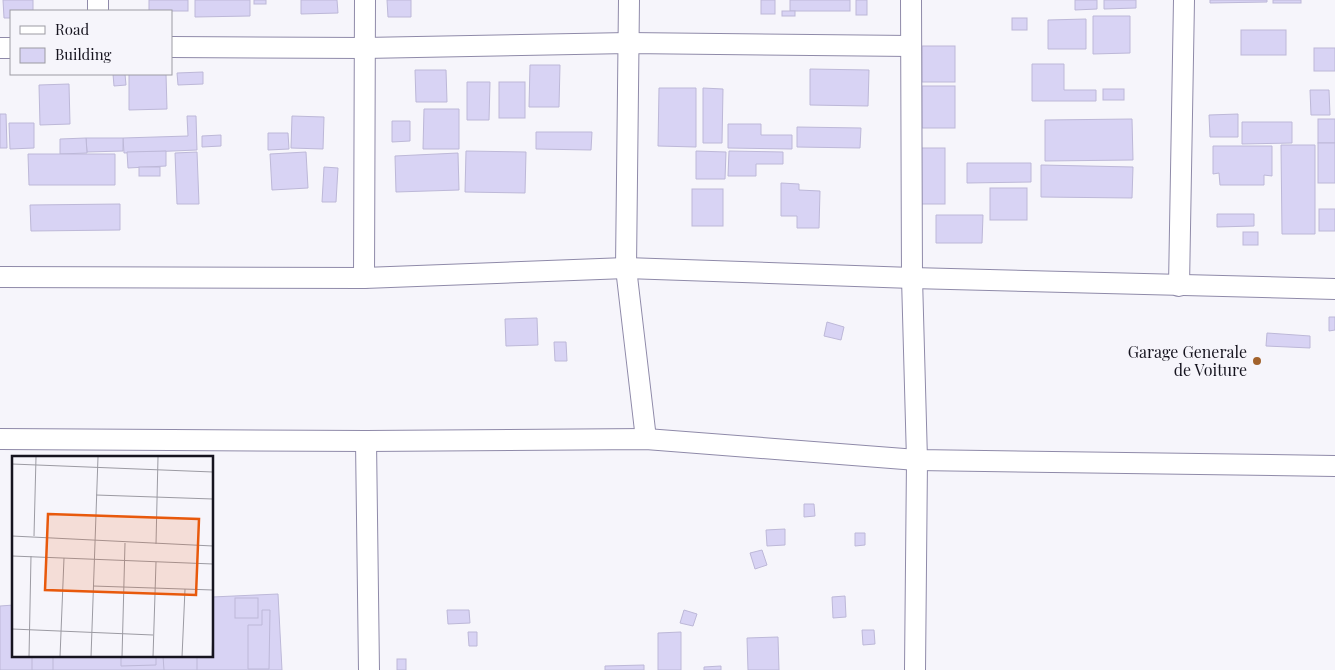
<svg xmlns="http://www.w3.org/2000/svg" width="1335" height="670" font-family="'Playfair Display',serif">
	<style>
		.building { fill: #d8d3f4; stroke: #bdb8d8 }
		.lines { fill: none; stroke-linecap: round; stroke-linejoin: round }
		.minor-casing { stroke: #8f8aa9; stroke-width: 22 }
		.minor { stroke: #fff; stroke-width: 20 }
		.poi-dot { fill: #a2622c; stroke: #f6f5fb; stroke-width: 2 }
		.labels { text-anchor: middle; stroke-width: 4.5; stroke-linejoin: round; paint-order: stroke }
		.poi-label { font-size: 16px; fill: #16141f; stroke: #f6f5fb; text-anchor: end }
		.inset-road { fill: none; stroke: #9c9ba3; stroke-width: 1 }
		.view { fill: #e8590c; fill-opacity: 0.15; stroke: #e8590c; stroke-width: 2.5 }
		.inset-edge { fill: none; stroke: #16141f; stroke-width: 2.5 }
	</style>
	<rect width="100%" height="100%" fill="#f6f5fb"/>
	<g class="building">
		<polygon points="3,0 33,0 33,11 11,11 11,18 4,18"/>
		<rect x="149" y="0" width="39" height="11"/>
		<polygon points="195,0 250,0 250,16 195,17"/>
		<rect x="254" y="0" width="12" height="4"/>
		<polygon points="301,0 337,0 338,13 301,14"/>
		<polygon points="387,0 411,0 411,17 388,17"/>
		<rect x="761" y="0" width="14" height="14"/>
		<rect x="790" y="0" width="60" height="11"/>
		<rect x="856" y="0" width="11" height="15"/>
		<polygon points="1075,0 1097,0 1097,9 1075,10"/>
		<polygon points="1104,0 1136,0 1136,8 1104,9"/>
		<polygon points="1210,0 1267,0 1267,2 1210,3"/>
		<rect x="1273" y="0" width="28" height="3"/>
		<rect x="782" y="11" width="13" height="5"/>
		<polygon points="1093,16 1130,16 1130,53 1093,54"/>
		<rect x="1012" y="18" width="15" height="12"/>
		<polygon points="1086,19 1086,49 1048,49 1048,20"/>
		<rect x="1241" y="30" width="45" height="25"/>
		<rect x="922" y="46" width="33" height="36"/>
		<rect x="1314" y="48" width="21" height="23"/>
		<polygon points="1032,64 1064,64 1064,90 1096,90 1096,101 1032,101"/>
		<polygon points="530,65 560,65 559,107 529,107"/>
		<polygon points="810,69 869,70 868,106 810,105"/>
		<polygon points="415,70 446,70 447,102 416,102"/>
		<polygon points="203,72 203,84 178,85 177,73"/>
		<polygon points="113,74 125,74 126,85 114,86"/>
		<polygon points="129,74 166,74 167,109 129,110"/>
		<polygon points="467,82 490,82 489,120 467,120"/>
		<rect x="499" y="82" width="26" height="36"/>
		<polygon points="69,84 70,124 40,125 39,85"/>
		<rect x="922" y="86" width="33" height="42"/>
		<polygon points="659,88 696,88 696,147 658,146"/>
		<polygon points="703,88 723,89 722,143 703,143"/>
		<rect x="1103" y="89" width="21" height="11"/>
		<polygon points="1310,90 1329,90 1330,115 1311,115"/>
		<polygon points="424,109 459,109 459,149 423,149"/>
		<polygon points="0,114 6,114 7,148 0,148"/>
		<polygon points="1238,114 1238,137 1210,137 1209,115"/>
		<polygon points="187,116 196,116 197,150 124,153 123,138 188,136"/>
		<polygon points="292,116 324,117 323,149 291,148"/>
		<polygon points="1132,119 1133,160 1045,161 1045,120"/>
		<rect x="1318" y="119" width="17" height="24"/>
		<polygon points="392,121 410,121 410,141 392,142"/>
		<polygon points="1242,122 1292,122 1292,143 1242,144"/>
		<polygon points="9,123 34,123 34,148 10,149"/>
		<polygon points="728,124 761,124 761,135 792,135 792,149 728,148"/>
		<polygon points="797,127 861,128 860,148 797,147"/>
		<polygon points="536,132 592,132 591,150 536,149"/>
		<polygon points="268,133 288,133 289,149 268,150"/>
		<polygon points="221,135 221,146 202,147 202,136"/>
		<polygon points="86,138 123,138 123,151 87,152"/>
		<polygon points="86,138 87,153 60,154 60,139"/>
		<rect x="1318" y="143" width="17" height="40"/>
		<polygon points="1281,145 1315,145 1315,234 1282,234"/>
		<polygon points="1213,146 1272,146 1272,176 1264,175 1264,185 1220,185 1219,173 1213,174"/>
		<rect x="921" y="148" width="24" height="56"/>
		<polygon points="166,151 166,166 128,168 127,152"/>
		<polygon points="466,151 526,152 525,193 465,192"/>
		<polygon points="696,151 726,152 725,179 696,179"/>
		<polygon points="729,151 783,152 783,164 756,164 756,176 728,176"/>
		<polygon points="197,152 199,204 177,204 175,153"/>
		<polygon points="306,152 308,188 272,190 270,154"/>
		<polygon points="458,153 459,190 396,192 395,156"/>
		<polygon points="28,154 115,154 115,185 29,185"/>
		<polygon points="967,163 1031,163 1031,182 967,183"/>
		<polygon points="1041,165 1133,167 1132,198 1041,197"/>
		<rect x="139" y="167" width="21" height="9"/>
		<polygon points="324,167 338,168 336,202 322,202"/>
		<polygon points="781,183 799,184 799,190 820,191 819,228 797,228 797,216 781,216"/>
		<rect x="990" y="188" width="37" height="32"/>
		<rect x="692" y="189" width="31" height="37"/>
		<polygon points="120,204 120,230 31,231 30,205"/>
		<rect x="1319" y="209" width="16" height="22"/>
		<polygon points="1217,214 1254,214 1254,226 1217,227"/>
		<polygon points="936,215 983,215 982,243 936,243"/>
		<rect x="1243" y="232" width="15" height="13"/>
		<polygon points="1329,317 1335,317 1335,330 1329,331"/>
		<polygon points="537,318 538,345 506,346 505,319"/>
		<polygon points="827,322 844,327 841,340 824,336"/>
		<polygon points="1267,333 1310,336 1310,348 1266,346"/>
		<polygon points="554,342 566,342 567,361 555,361"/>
		<polygon points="804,504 814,504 815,516 804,517"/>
		<polygon points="785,529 785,545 767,546 766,530"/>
		<polygon points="855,533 865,533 865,545 855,546"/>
		<polygon points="762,550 767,565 755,569 750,553"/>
		<polygon points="278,594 282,670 0,670 0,606 14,605 14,656 212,656 212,597"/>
		<polygon points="845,596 846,617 833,618 832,597"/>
		<rect x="235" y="598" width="23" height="20"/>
		<polygon points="262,610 270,610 269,669 248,669 248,625 262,625"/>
		<polygon points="447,610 469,610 470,623 448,624"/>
		<polygon points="684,610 697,614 693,626 680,623"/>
		<polygon points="862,630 874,630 875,644 863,645"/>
		<polygon points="468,632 477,632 477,646 469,646"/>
		<polygon points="681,632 681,670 658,670 658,633"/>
		<polygon points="778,637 779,670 748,670 747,638"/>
		<rect x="32" y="656" width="21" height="14"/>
		<polygon points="121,656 156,656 156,665 121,666"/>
		<polygon points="163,656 197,656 197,670 164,670"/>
		<rect x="397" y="659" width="9" height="11"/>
		<polygon points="644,665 644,670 605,670 605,666"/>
		<polygon points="721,666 721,670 704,670 704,667"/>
	</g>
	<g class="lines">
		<defs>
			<g id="minor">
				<polyline points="629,0 626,268 646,439"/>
				<polyline points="911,0 912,278 917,460 915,670"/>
				<polyline points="98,11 98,0"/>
				<polyline points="171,47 364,48 628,43 911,46"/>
				<polyline points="0,48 11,48"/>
				<polyline points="0,277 364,278 626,268 912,278 1335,289"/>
				<polyline points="364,278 365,0"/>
				<polyline points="1179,286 1184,0"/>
				<polyline points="0,439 366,441 646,439 917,460 1335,466"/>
				<polyline points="366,441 369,670"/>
			</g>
		</defs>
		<use href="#minor" class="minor-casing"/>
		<use href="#minor" class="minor"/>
	</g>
	<circle class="poi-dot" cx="1257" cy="361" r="5"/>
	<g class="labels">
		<g class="poi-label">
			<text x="1247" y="358">Garage Generale<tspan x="1247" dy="18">de Voiture</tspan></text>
		</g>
	</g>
	<g transform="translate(12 456)">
		<rect width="201" height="201" fill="#f6f5fb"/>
		<path class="inset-road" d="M0,8L201,16M84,39L201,43M0,80L201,90M22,80L24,1M144,88L146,1M0,100L201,108M81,130L201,134M0,173L141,179M17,201L19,100M48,201L52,102M79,201L86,1M110,201L113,87M141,201L144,106M170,201L173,133M200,201L201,171"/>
		<path class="view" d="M36,58L187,63L184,139L33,134Z"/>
		<rect width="201" height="201" class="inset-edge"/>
	</g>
	<rect x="10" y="10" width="162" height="65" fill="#f6f5fb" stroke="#9c9ba3"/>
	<rect x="20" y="26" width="25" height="8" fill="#ffffff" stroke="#9c9ba3"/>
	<text x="55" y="35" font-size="15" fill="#16141f">Road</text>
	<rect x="20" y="48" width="25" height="15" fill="#d8d3f4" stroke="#9c9ba3"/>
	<text x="55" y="60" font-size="15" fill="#16141f">Building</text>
</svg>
